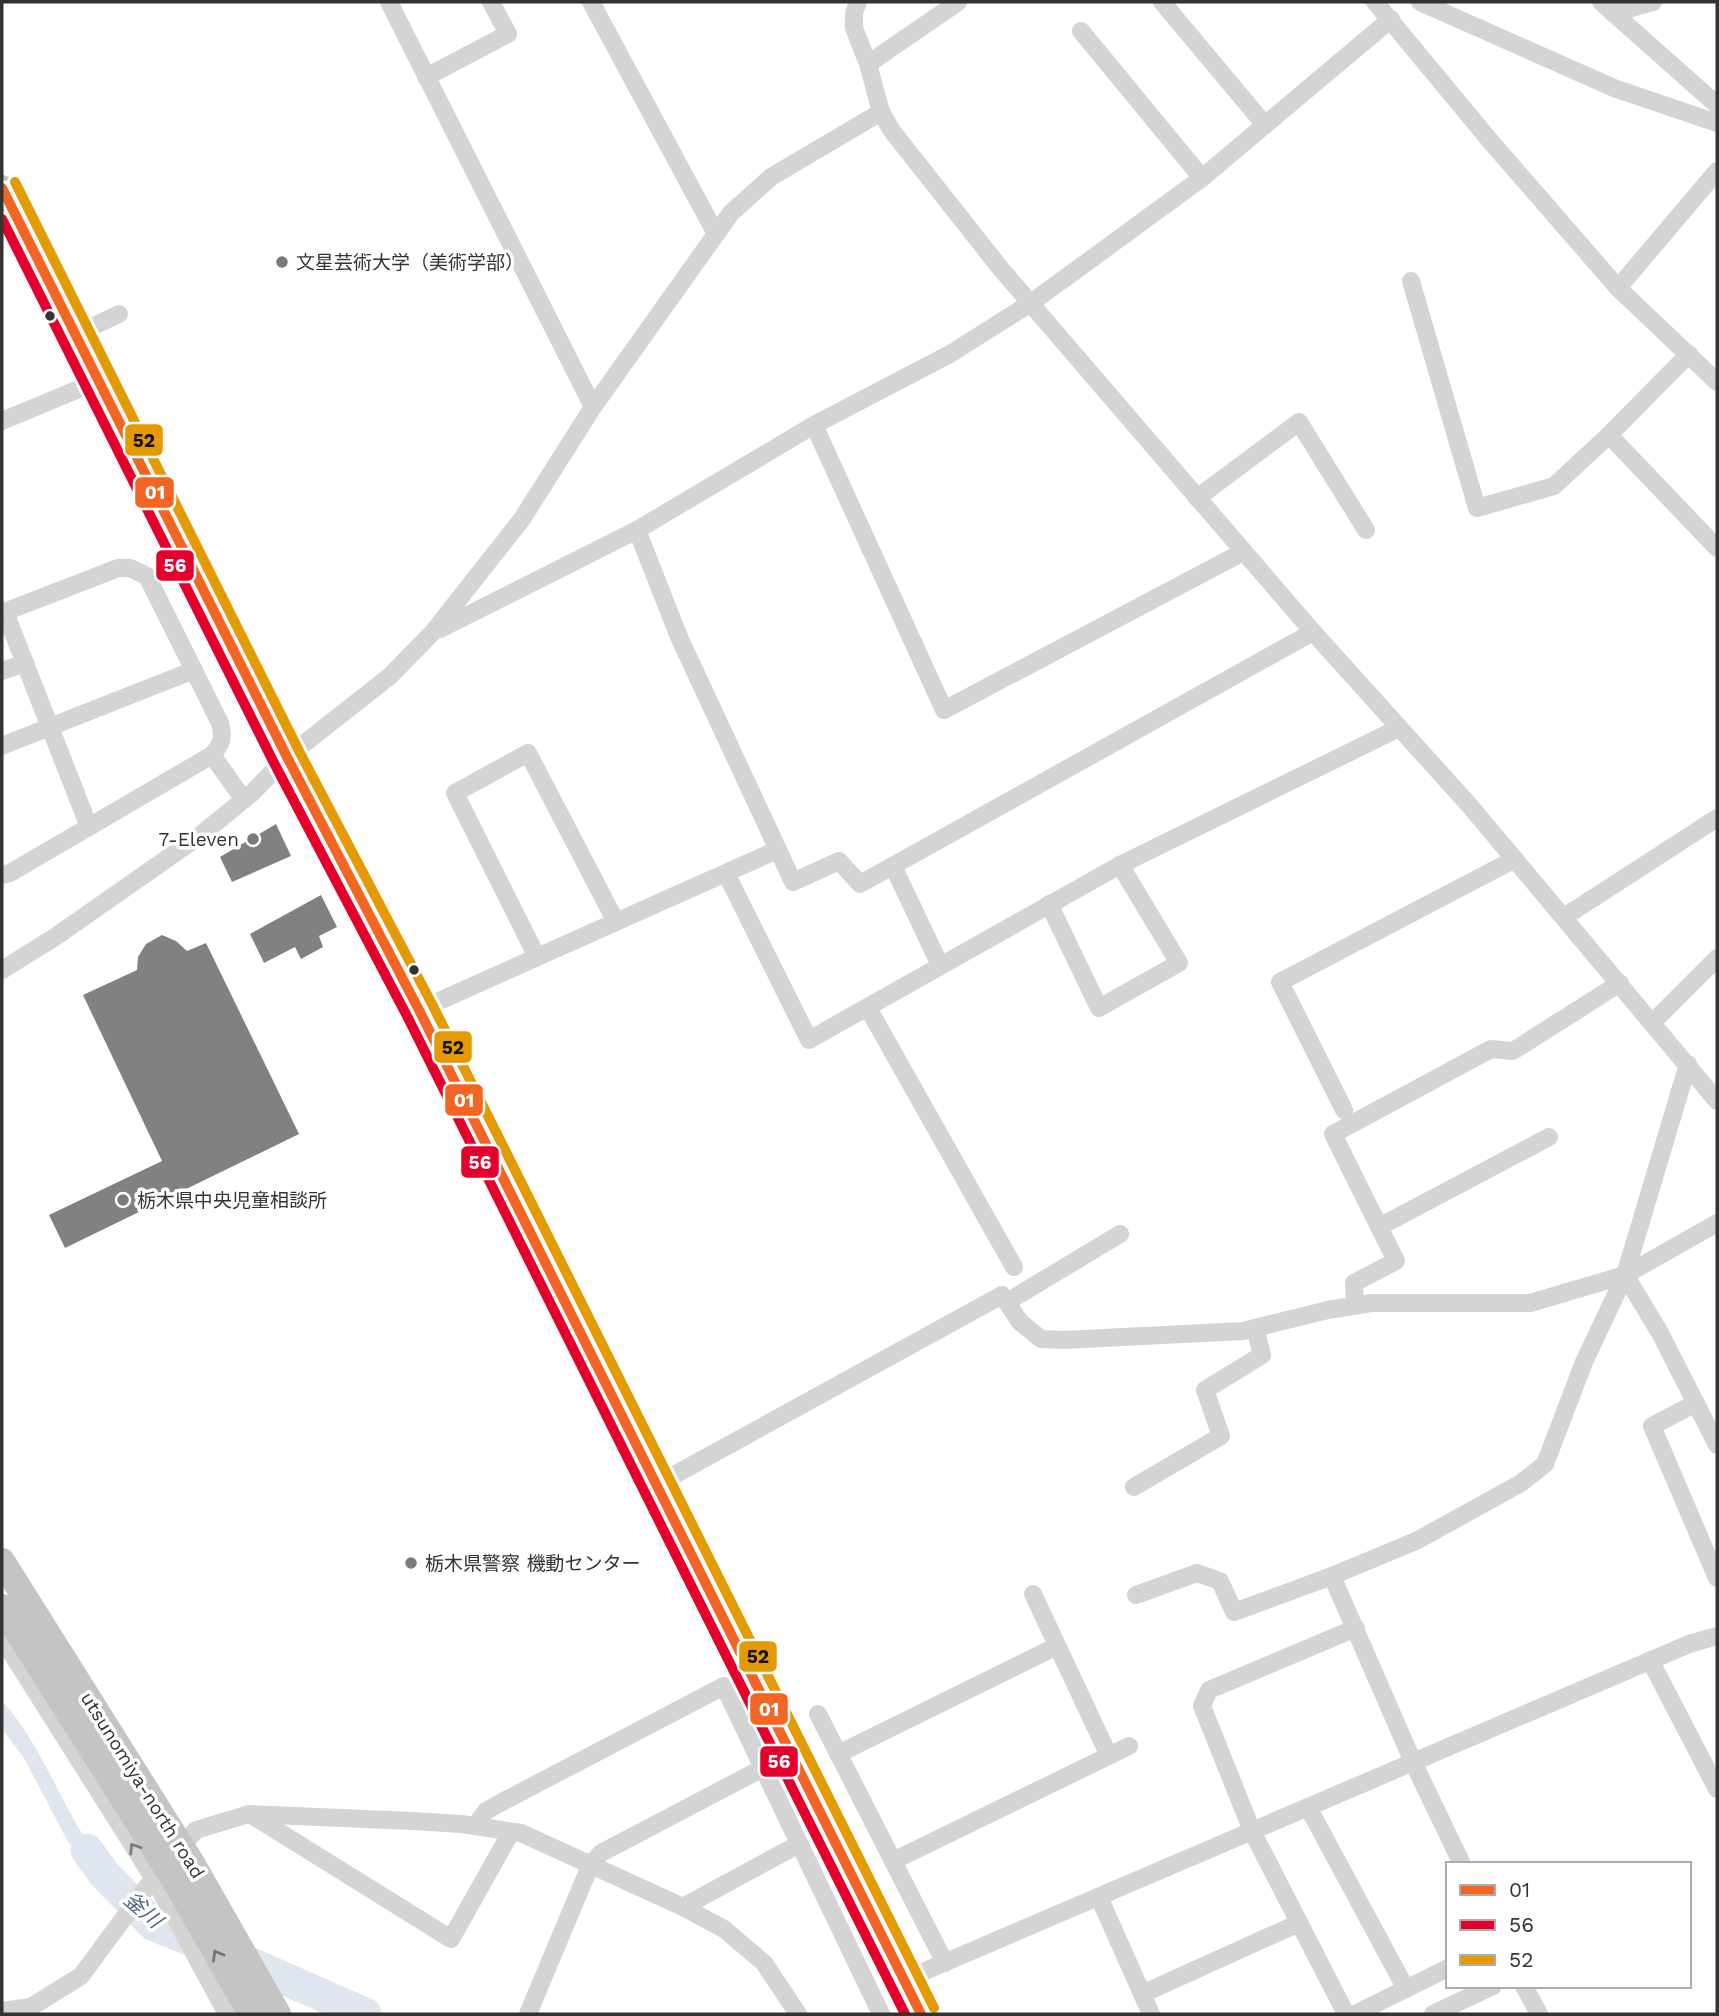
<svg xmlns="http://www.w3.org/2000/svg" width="1719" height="2016" font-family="'Work Sans','Noto Sans JP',sans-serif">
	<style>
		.water { fill: #e0e6f0 }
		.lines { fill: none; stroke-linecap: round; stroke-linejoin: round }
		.river { stroke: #e0e6f0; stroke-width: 33 }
		.building { fill: #818181 }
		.minor { stroke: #d4d4d4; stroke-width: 18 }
		.highway { stroke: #c4c4c4; stroke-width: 26 }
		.bus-1-casing { stroke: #fff; stroke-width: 16 }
		.bus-2-casing { stroke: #fff; stroke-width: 16 }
		.bus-3-casing { stroke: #fff; stroke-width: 16 }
		.bus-1 { stroke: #f26522; stroke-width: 10 }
		.bus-2 { stroke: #e4002b; stroke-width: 10 }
		.bus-3 { stroke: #e39a05; stroke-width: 10 }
		.oneway { stroke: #7b7b7b }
		.oneway2 { stroke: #747474 }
		.poi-dot { fill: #7a7a7a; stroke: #fff; stroke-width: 2.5 }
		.bus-dot { fill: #333; stroke: #fff; stroke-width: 2.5 }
		.labels { text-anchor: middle; stroke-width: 7; stroke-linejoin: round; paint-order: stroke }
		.poi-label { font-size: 19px; fill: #333; stroke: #fff; text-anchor: start }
		.street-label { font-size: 19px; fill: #333; stroke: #fff }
		.water-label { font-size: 21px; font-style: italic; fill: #4a668c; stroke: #fff }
		.line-badge { stroke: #fff; stroke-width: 2.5 }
		.badge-label { font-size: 19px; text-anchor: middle; font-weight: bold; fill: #fff }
		.pale-badge-label { font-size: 19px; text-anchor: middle; font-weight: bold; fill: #111 }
	</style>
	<rect width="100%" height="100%" fill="#fff"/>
	<g class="water">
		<path d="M2,1701C39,1741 57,1795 86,1840C96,1855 108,1869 119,1883L108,1895L67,1840L24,1758L2,1729Z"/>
		<polygon points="310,1974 385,2014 349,2014 301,1992"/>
	</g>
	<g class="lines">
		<polyline class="river" points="87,1850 104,1874 154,1925 256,1966 365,2014"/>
	</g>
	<g class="building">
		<polygon points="276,824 291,856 232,882 220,857"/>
		<polygon points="321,895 337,927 319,936 323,947 301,959 295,947 264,963 250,934"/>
		<polygon points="162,935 176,941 187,951 206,943 299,1134 65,1248 49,1215 162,1161 83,995 137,970 138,957 146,944"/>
	</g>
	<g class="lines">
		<g class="minor">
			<polyline points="389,2 593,407"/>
			<polyline points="591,2 716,234"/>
			<polyline points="858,2 854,13 854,28 868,64 881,112 892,131 1001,269 1313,632 1470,806 1717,1101"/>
			<polyline points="1162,2 1265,125"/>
			<polyline points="1375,2 1492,143 1618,288 1717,382"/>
			<polyline points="1420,2 1614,88 1717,123"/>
			<polyline points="1601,2 1717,105"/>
			<polyline points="1613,13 1653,2"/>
			<polyline points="1081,31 1202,178"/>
			<polyline points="868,64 958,2"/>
			<polyline points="426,77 508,34 491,2"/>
			<polyline points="1411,281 1477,508 1554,486 1609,435 1717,548"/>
			<polyline points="1618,288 1717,171"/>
			<polyline points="75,335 119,314"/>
			<polyline points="2,421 98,381"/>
			<polyline points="814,425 944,710 1243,552"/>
			<polyline points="1609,435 1689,354"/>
			<polyline points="1197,498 1299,422 1366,530"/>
			<polyline points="637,530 679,637 793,882 839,861 860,884 1313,632"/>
			<polyline points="5,612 89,827"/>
			<path d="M2,613L118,568H130L147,576L220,723C224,737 222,744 212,755L10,873L2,875"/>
			<polyline points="440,629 637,530 814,425 950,354 1031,303 1202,178 1391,19"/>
			<polyline points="2,671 25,663"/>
			<polyline points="2,746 194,670"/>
			<polyline points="212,755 244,800"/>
			<polyline points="893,866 940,965"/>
			<polyline points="726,873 809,1040 1120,865 1399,728"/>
			<polyline points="1049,904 1099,1008 1179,963 1120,865"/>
			<polyline points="1564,917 1717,818"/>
			<polyline points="537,957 455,793 528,753 616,922"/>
			<polyline points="2,970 55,937 198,837 252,793 287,757 390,676 433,632 522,519 593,407 731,213 771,177 881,112"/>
			<polyline points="868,1008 1014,1267"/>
			<polyline points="419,1010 777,850"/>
			<polyline points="1653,1022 1717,958"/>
			<polyline points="1344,1110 1280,982 1515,859"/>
			<polyline points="1379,1227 1549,1137"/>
			<polyline points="1625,1275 1660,1333 1717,1445"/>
			<polyline points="1007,1302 1120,1234"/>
			<polyline points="1355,1306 1354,1283 1396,1261 1333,1134 1491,1049 1513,1051 1620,983"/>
			<polyline points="1696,1403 1652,1426 1717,1578"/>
			<polyline points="656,1485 1002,1295 1020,1322 1041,1339 1063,1340 1243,1331 1328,1310 1371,1303 1530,1303 1625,1275 1717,1223"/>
			<polyline points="1134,1487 1221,1436 1205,1390 1262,1355 1255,1328"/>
			<polyline points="1033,1594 1109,1756"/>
			<polyline points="1136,1595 1197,1573 1220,1581 1234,1612 1332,1576"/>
			<polyline points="2,1638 154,1879 227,2014"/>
			<polyline points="1650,1660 1717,1789"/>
			<polyline points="818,1714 945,1963"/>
			<polyline points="838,1754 1057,1646"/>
			<polyline points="763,1768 881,2014"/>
			<polyline points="1308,1807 1406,1989"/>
			<polyline points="250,1814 451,1939 511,1832"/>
			<polyline points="475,1826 486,1811 502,1802 724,1686 763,1768 601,1853 590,1866 528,2014"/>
			<polyline points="893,1861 1129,1746"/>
			<polyline points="1462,1864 1413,1762 1332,1576 1418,1540 1521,1483 1545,1464 1584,1362 1625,1275 1688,1064"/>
			<polyline points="1099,1897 1151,2014"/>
			<polyline points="683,1907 799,1844"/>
			<polyline points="904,1980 1689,1644 1717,1636"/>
			<polyline points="1524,1986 1539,2014"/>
			<polyline points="1142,1994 1299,1923"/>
			<polyline points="2,2011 31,2007 81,1976 146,1888 196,1830 249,1814 412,1821 462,1824 521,1833 683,1907 724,1929 764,1963 798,2014"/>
			<polyline points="1346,2014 1252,1831 1202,1706 1209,1690 1356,1628"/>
			<polyline points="1355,2014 1448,1968"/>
			<polyline points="1433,2014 1493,1986"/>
		</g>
		<g class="highway">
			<polyline points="2,188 287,757 419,1010 921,2014"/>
			<polyline points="2,1561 193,1865 278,2014"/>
			<polyline points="2,1607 173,1878 251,2014"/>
		</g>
		<defs>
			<polyline id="bus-1" points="2,188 287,757 419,1010 921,2014"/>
			<polyline id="bus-2" points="2,219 274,763 407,1016 905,2014"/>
			<polyline id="bus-3" points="15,182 299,751 432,1004 934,2008"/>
		</defs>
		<use href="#bus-1" class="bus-1-casing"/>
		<use href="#bus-2" class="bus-2-casing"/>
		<use href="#bus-3" class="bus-3-casing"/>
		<use href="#bus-1" class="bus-1"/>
		<use href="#bus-2" class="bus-2"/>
		<use href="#bus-3" class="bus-3"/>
	</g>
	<defs><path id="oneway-chevron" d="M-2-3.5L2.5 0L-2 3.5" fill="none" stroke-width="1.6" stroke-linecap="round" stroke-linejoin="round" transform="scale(1.75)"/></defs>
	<use class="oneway" href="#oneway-chevron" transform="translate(134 1848) rotate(-122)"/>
	<use class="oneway2" href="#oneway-chevron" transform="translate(217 1955) rotate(-120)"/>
	<g class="poi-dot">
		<circle cx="282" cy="262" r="7"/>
		<circle cx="253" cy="839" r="7"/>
		<circle cx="123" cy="1200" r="7"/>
		<circle cx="411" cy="1563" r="7"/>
	</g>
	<g class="bus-dot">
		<circle cx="50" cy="316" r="6"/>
		<circle cx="414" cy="970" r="6"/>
	</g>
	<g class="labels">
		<g class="poi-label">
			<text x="296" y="269">文星芸術大学（美術学部）</text>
			<text x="239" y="846" text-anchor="end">7-Eleven</text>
			<text x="137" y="1207">栃木県中央児童相談所</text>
			<text x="425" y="1570">栃木県警察 機動センター</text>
		</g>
		<g class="street-label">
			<text transform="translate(143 1785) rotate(58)" y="7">utsunomiya-north road</text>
		</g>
		<g class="water-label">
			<text transform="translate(143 1910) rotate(41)" y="7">釜川</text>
		</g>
	</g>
	<g class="line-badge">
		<rect x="124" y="423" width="40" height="34" rx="7" fill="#e39a05"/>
		<rect x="134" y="476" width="41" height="33" rx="7" fill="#f26522"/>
		<rect x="155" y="549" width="40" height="33" rx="7" fill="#e4002b"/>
		<rect x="433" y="1030" width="40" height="34" rx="7" fill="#e39a05"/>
		<rect x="444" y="1083" width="40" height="34" rx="7" fill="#f26522"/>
		<rect x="460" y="1145" width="40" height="34" rx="7" fill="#e4002b"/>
		<rect x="738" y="1640" width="40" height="33" rx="7" fill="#e39a05"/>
		<rect x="749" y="1692" width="40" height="34" rx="7" fill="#f26522"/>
		<rect x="759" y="1745" width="40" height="33" rx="7" fill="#e4002b"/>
	</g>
	<g class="badge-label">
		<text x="155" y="499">01</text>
		<text x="175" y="572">56</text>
		<text x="464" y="1107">01</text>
		<text x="480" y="1169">56</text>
		<text x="769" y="1716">01</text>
		<text x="779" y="1768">56</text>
	</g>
	<g class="pale-badge-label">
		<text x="144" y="447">52</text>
		<text x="453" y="1054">52</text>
		<text x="758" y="1663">52</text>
	</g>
	<rect width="1719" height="2016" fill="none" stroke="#333333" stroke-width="7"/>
	<rect x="1446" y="1862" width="245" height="126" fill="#ffffff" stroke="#adadad" stroke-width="2"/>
	<rect x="1460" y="1885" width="35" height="10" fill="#f26522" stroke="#adadad" stroke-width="2"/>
	<text x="1509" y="1897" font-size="21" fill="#333333">01</text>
	<rect x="1460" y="1920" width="35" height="10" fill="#e4002b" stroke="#adadad" stroke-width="2"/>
	<text x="1509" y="1932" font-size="21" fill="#333333">56</text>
	<rect x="1460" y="1955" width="35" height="10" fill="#e39a05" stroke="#adadad" stroke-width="2"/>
	<text x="1509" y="1967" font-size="21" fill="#333333">52</text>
</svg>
